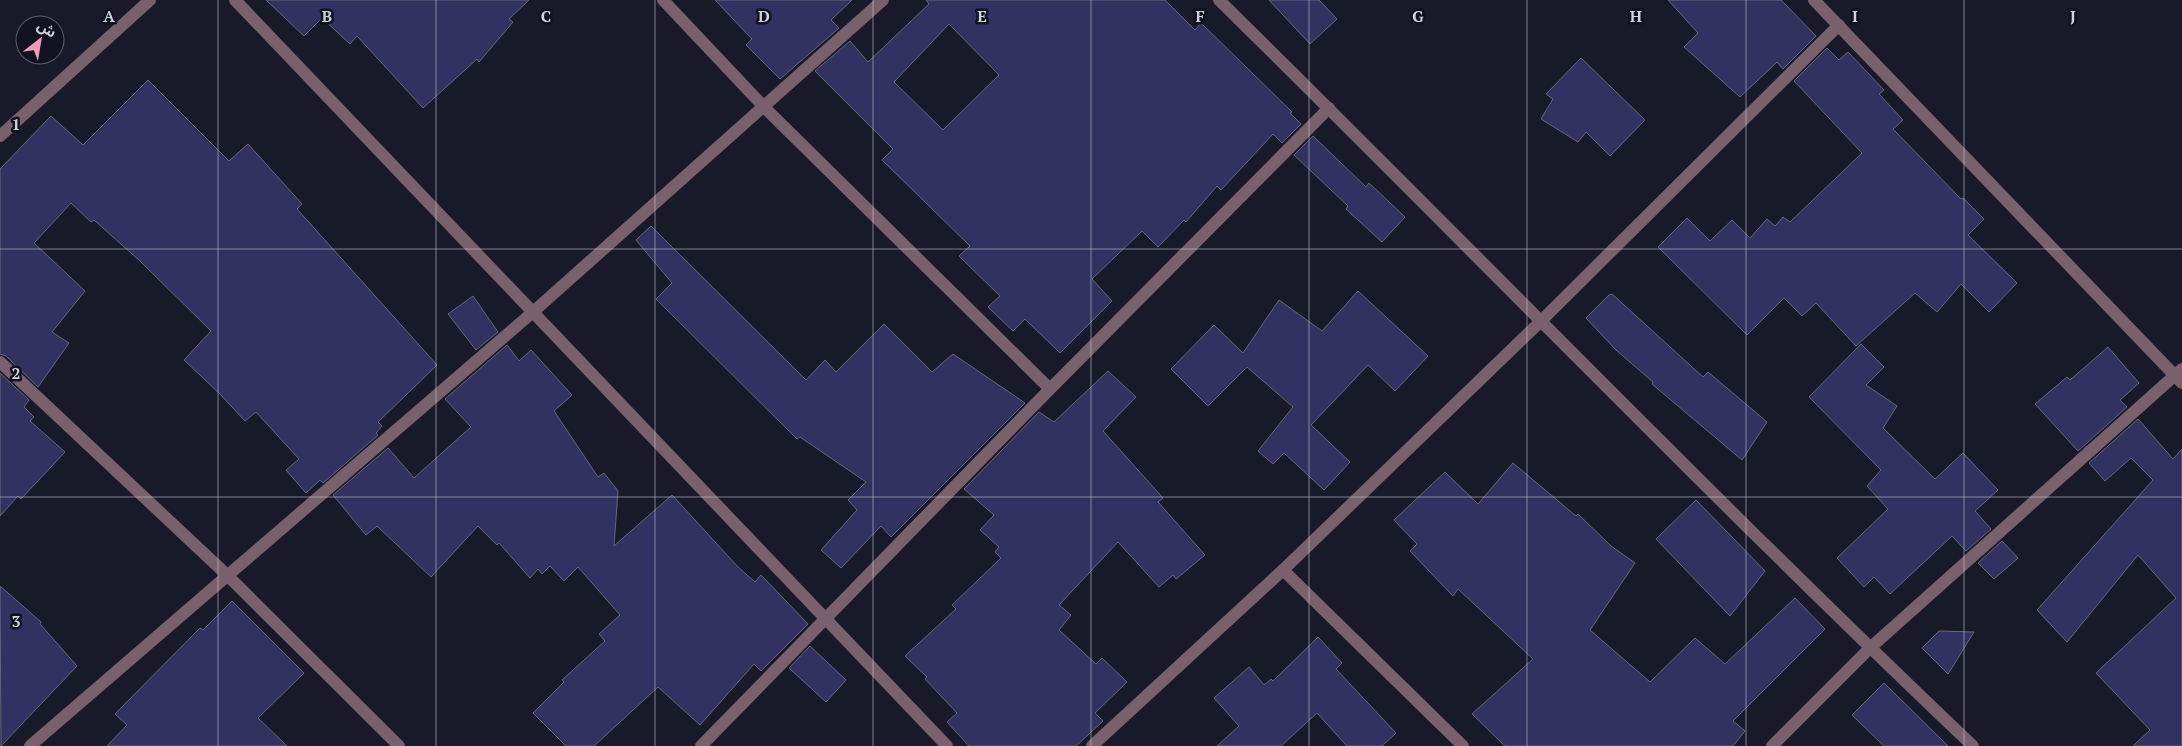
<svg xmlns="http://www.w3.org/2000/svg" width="2182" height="746" font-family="'PT Serif','Noto Sans Arabic',serif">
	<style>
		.building { fill: #313162; stroke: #67697a; fill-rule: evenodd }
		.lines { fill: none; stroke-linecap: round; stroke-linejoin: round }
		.minor { stroke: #79606c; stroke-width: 12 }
		.grid { fill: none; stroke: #d1d2dc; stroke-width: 1; stroke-opacity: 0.55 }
		.grid-label { font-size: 16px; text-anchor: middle; font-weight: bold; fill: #d1d2dc; stroke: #11111f; stroke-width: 5; stroke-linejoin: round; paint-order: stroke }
	</style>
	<rect width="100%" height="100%" fill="#191a29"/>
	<g class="building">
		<polygon points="266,0 529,0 509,19 513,22 479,62 477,59 423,108 357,36 350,44 322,18 304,36"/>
		<polygon points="715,0 852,0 831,20 839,28 780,79 746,45 752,39"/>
		<path d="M926,0H1165L1195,30L1201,23L1292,112L1290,113L1301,124L1282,143L1273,134L1221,190L1217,186L1186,222L1184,220L1158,247L1142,231L1092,279L1112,301L1060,353L1025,319L1013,331L988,307L1000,296L959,256L970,246L882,160L893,149L815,71L850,41L868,62L929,4ZM949,24L999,75L943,130L894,82Z"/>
		<polygon points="1269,0 1319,0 1337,19 1310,44"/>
		<polygon points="1668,0 1781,0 1816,36 1783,69 1777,62 1740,97 1684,47 1698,33"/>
		<polygon points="1827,48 1839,60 1848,52 1884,90 1879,94 1903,120 1893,129 1961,199 1963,198 1984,219 1968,235 2017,283 1989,312 1961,284 1937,312 1915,293 1856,346 1816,303 1802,316 1784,298 1747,335 1658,247 1687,218 1710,241 1732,220 1750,238 1767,219 1775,226 1783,217 1790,222 1862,153 1794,81"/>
		<polygon points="1581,58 1645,120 1610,156 1586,132 1578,142 1541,119 1553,99 1546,94"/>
		<polygon points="148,80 229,161 248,144 302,204 297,209 437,365 378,422 382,426 376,433 378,435 323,483 320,480 306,493 286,470 299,459 256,412 245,421 220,394 184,360 211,331 140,261 94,220 91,222 71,203 34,243 85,291 52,332 69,343 38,387 6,356 0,354 0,169 51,116 83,145"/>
		<polygon points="1313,136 1366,187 1369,183 1405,217 1382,242 1346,209 1348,206 1294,155"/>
		<polygon points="651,226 806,380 825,360 836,372 884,324 932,372 953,354 1025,403 891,537 881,526 841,568 821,550 857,510 848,500 866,482 800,437 797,439 656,299 672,283 636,240"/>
		<polygon points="1358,291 1428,356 1395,391 1368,365 1311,425 1350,462 1324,490 1284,453 1273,464 1258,451 1293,407 1247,367 1208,406 1171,369 1214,325 1243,353 1279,300 1322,331"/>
		<polygon points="1612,294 1703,377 1708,372 1767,422 1742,460 1652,384 1653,382 1616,350 1586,318 1609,295"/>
		<polygon points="473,296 498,332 476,350 448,314"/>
		<polygon points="1861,344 1884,367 1866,385 1897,406 1883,428 1935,479 1963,453 1998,490 1975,511 1991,529 1966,551 1952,536 1890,594 1874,577 1864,587 1837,558 1888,509 1867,486 1881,470 1809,397"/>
		<polygon points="507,345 519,361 531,350 572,395 554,411 598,477 604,473 618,491 614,546 672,495 738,567 755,582 761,575 808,624 761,671 754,664 700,725 658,687 594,746 566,746 533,713 564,682 562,680 605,641 599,634 620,615 578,567 564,581 550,566 542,574 538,569 530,578 499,543 497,545 478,526 431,577 377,526 366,535 333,495 388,448 414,478 471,427 445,399"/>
		<polygon points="2108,347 2139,383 2120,400 2127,407 2078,451 2035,404 2067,377 2070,380"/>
		<polygon points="1108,371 1136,397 1103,431 1163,498 1158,502 1205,555 1176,579 1173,575 1159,587 1118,542 1059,605 1071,615 1059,630 1096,664 1102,658 1127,682 1095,713 1103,721 1076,746 969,746 947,722 957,713 925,679 927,677 905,656 956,609 952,605 1001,558 995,552 999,547 980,530 994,515 964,489 1039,412 1054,422"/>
		<polygon points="0,373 29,400 24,407 34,417 30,421 65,452 21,499 18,496 0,516"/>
		<polygon points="2138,419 2173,459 2182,449 2182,746 2133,746 2150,730 2096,673 2176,598 2138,555 2067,642 2037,610 2153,480 2131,458 2105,481 2089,463"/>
		<polygon points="1513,463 1576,516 1578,514 1611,546 1635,563 1590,630 1650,682 1695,638 1725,664 1795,598 1825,629 1733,721 1745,731 1733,746 1505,746 1472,714 1533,659 1458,589 1453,596 1410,551 1417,544 1394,520 1445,472 1478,504"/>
		<polygon points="1696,500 1765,571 1730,616 1656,539"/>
		<polygon points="2002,541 2018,558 1994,579 1978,563"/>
		<polygon points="0,586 41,622 40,624 77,666 1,746"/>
		<polygon points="232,601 304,673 258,718 287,746 107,746 127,725 115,714 200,628 203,630"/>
		<polygon points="1939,631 1974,632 1948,674 1922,648"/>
		<polygon points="1318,637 1342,663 1336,669 1396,733 1382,746 1347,746 1317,713 1281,746 1217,746 1239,726 1214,698 1249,667 1264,685 1271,679 1273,681"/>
		<polygon points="810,646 846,680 826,702 789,668"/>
		<polygon points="1884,683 1948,746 1884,746 1852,715"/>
	</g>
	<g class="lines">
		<g class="minor">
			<polyline points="235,0 947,746"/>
			<polyline points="663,0 764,107 1050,389"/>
			<path d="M1219,0C1471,248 1717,503 1973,746"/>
			<polyline points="1814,0 2182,383"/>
			<polyline points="0,136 150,0"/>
			<polyline points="0,362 227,575 399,746"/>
			<polyline points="1283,570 1463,746"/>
			<polyline points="30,746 533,312 883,0"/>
			<polyline points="701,746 1050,389 1329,108"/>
			<polyline points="1092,746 1283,570 1540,322 1839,25"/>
			<polyline points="1772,746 1870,648 2182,369"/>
		</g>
	</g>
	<path class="grid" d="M218,0V746M436,0V746M655,0V746M873,0V746M1091,0V746M1309,0V746M1527,0V746M1746,0V746M1964,0V746M0,249H2182M0,497H2182"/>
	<g class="grid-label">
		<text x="109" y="22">A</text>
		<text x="327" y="22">B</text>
		<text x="546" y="22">C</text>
		<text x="764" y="22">D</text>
		<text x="982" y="22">E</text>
		<text x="1200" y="22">F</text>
		<text x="1418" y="22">G</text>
		<text x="1636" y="22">H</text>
		<text x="1855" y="22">I</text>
		<text x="2073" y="22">J</text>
		<text x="16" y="130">1</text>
		<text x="16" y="379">2</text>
		<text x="16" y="627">3</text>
	</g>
	<g transform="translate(40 40) rotate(31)"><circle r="24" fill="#11111f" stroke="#5e5e6b"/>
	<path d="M0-4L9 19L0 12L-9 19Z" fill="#ef9ab8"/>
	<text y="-8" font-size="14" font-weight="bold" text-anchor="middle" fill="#d1d2dc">ش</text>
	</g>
</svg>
